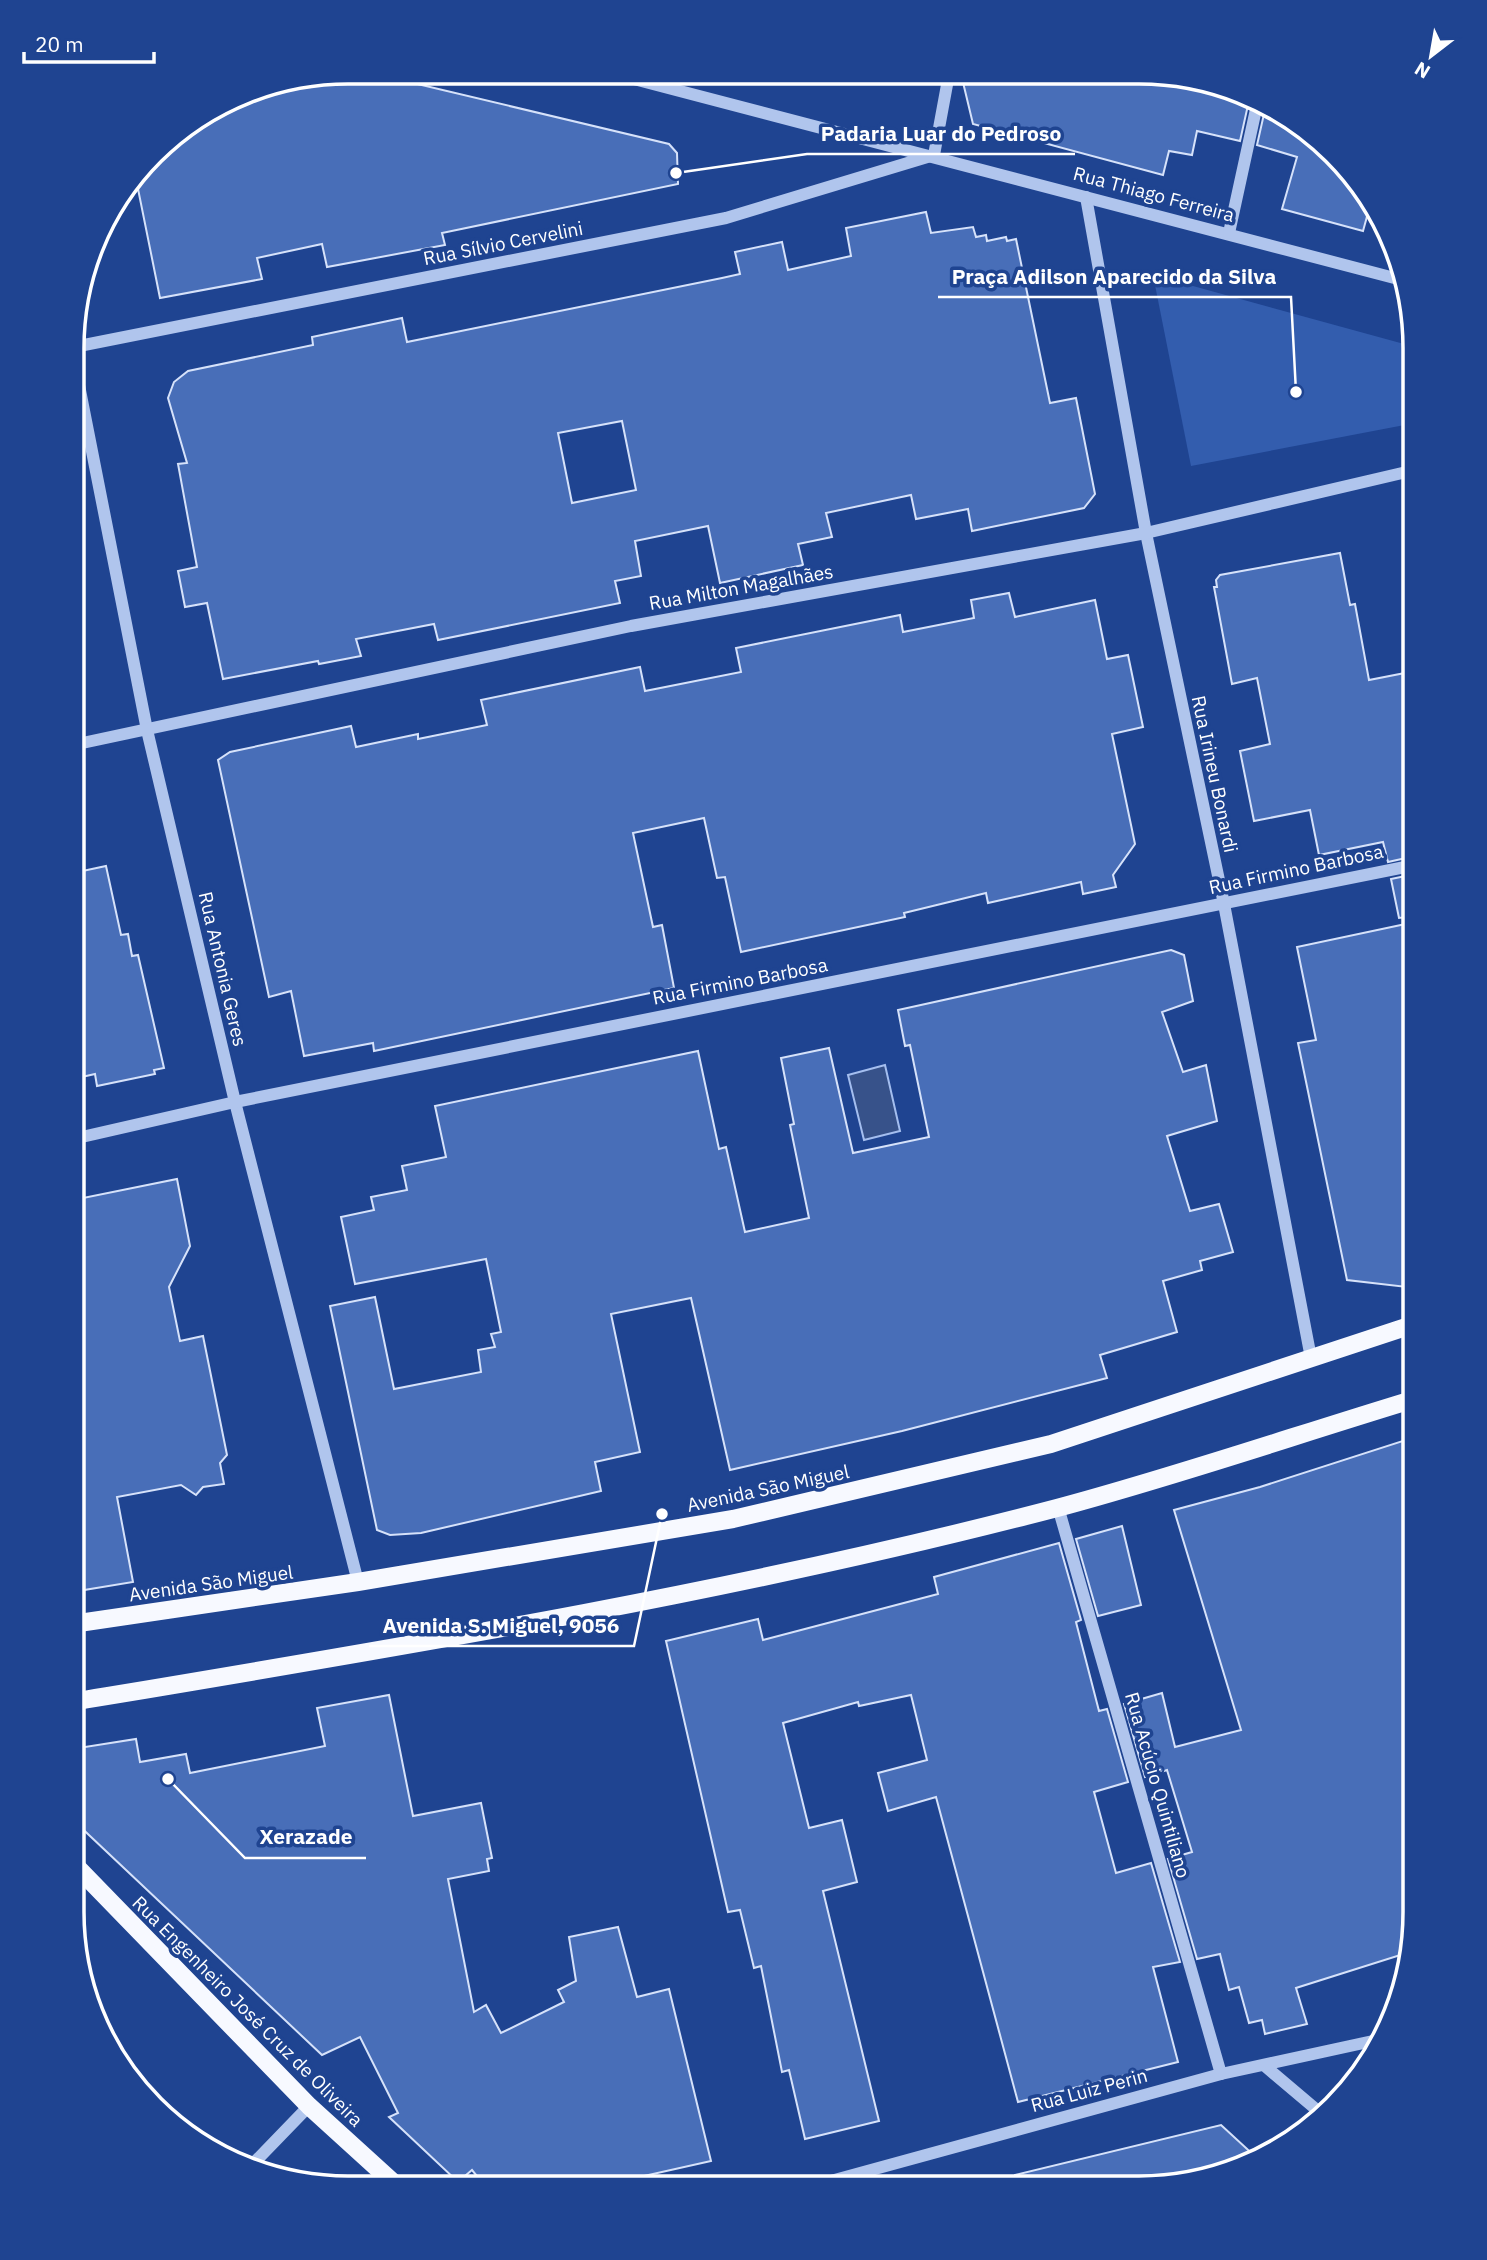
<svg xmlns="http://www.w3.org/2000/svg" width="1487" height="2260" font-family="'IBM Plex Sans',sans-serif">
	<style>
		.green { fill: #335dae }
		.water { fill: #37528a; stroke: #a4beef; stroke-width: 2 }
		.building { fill: #486eb8; stroke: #d6e2fa; stroke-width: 2; fill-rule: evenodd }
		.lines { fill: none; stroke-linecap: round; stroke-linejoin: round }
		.minor { stroke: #b0c5ed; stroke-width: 12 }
		.major { stroke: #f7f9ff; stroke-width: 18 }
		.labels { text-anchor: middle; stroke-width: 7; stroke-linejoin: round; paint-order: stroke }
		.street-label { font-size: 19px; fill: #fff; stroke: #1f4491 }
		.rim { fill: none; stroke: #fff; stroke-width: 3.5 }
		.leader { fill: none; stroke: #fff; stroke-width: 2.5 }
		.callout-dot { fill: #fff; stroke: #1f4491; stroke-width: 2.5 }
		.callout-label { font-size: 21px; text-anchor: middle; font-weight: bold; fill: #fff; stroke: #1f4491; stroke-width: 7; stroke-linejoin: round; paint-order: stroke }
	</style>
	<rect width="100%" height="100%" fill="#1f4491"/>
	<polygon class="green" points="1153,275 1415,347 1415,423 1191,466"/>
	<polygon class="water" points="885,1065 900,1131 864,1140 848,1075"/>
	<g class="building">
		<polygon points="348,72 411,72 409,82 669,144 677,153 678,184 442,233 445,245 327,267 322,244 257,258 262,279 160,298 136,179 165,141 243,93"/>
		<polygon points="961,74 1176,74 1250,96 1240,141 1197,131 1192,155 1169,151 1163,175 973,124"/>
		<polygon points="1266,105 1307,129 1358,179 1371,202 1363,231 1282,209 1297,157 1257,145"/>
		<path d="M926,212L931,233L973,227L976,237L986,235L987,241L1006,237L1007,241L1016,239L1050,403L1076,398L1095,494L1084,508L972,531L968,509L916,519L911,495L826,513L832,537L798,544L803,565L720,583L708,526L635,541L641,576L615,581L620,603L438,640L434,624L356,639L361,656L319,664L318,661L223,679L207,603L185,607L178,571L197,567L178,464L187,463L168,398L174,382L188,371L313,345L312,337L402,318L407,342L722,278L740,274L735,252L782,242L788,270L851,256L846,228ZM622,421L636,490L572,503L558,433Z"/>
		<polygon points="1340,553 1350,605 1355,604 1369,680 1415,671 1415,856 1388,862 1383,842 1319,855 1310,810 1254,821 1240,751 1270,744 1257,678 1232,684 1214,587 1217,587 1216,580 1220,575"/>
		<polygon points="1009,593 1015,617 1095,600 1107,659 1128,655 1143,727 1112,734 1135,844 1113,875 1116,887 1083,894 1081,882 988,903 986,893 904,913 905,917 741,952 725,877 717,878 704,818 633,833 653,927 662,925 674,988 374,1051 373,1043 304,1056 291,991 269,997 218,760 230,752 351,726 356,747 418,734 418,739 487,725 481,700 640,667 645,691 741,672 736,648 900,615 903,632 974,618 971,600"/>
		<polygon points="106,866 121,935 128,934 132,956 138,955 164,1068 154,1070 155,1074 97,1086 95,1074 73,1079 73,873"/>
		<polygon points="1415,874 1415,916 1399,918 1391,879"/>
		<polygon points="1415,922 1415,1288 1347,1280 1298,1043 1316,1040 1297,947"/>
		<polygon points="1171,950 1184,955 1193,1001 1162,1012 1183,1072 1206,1065 1217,1121 1167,1136 1190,1211 1219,1204 1233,1252 1200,1261 1202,1270 1163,1281 1177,1332 1100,1355 1107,1378 902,1431 730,1470 691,1298 611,1314 640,1452 595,1462 601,1491 421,1533 390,1535 377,1530 330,1306 375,1297 394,1389 481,1372 478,1350 495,1347 491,1334 501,1332 486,1259 355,1284 341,1217 374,1210 371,1197 407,1190 402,1166 446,1157 435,1106 698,1051 719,1149 726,1147 745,1232 809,1218 790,1125 794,1124 781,1058 829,1048 853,1153 929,1137 910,1045 905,1046 898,1010"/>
		<polygon points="177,1179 190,1246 169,1287 180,1341 203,1336 227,1455 220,1463 224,1484 203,1487 196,1495 181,1485 117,1497 133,1582 72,1592 73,1200"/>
		<polygon points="1415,1437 1415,1931 1410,1952 1296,1988 1307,2024 1265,2034 1262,2020 1249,2023 1239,1987 1229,1990 1220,1954 1197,1959 1168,1859 1192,1852 1167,1770 1145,1777 1124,1704 1162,1693 1175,1747 1241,1730 1174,1510 1260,1487"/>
		<polygon points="1122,1526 1141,1605 1098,1616 1076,1539"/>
		<polygon points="1059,1543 1081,1620 1076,1622 1099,1711 1107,1709 1128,1782 1094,1792 1116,1873 1151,1863 1180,1962 1153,1967 1178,2062 1018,2102 936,1797 888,1811 878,1773 927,1760 911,1695 859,1706 858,1702 783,1723 809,1828 842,1820 857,1882 823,1891 879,2121 805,2139 789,2070 782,2072 761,1966 754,1968 740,1910 728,1912 666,1641 758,1619 763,1640 938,1594 934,1577"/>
		<polygon points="389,1695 413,1816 481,1803 492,1858 487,1859 489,1871 448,1879 474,2012 486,2005 501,2033 564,2002 558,1990 576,1981 569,1937 618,1927 637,1997 669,1989 711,2161 595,2187 485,2186 472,2170 458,2182 389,2117 398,2113 360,2037 322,2055 72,1819 72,1749 136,1739 140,1762 186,1754 190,1773 325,1746 317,1708"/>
		<polygon points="1221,2125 1258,2159 1245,2167 1140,2188 1017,2188 1015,2175"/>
	</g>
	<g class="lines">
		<g class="minor">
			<polyline points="611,73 1402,280"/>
			<polyline points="1086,197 1146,533 1224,904 1311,1358"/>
			<polyline points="1229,233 1258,100"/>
			<polyline points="74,347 726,218 934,155 949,74"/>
			<polyline points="74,360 147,730 235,1102 358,1582"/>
			<polyline points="73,745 631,626 1146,533 1415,470"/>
			<polyline points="73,1139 235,1102 1415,865"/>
			<polyline points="1058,1507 1221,2074"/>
			<polyline points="1266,2067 1324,2116"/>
			<polyline points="248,2169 309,2106"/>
			<polyline points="809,2187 1221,2074 1382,2039"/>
		</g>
		<g class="major">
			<polyline points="72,1624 358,1582 733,1519 1051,1444 1415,1324"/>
			<path d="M72,1702C402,1647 733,1593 1057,1508C1177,1476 1296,1435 1415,1399"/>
			<polyline points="72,1862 309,2106 397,2186"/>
		</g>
	</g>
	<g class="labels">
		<g class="street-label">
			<text transform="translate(1154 194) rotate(15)" y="7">Rua Thiago Ferreira</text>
			<text transform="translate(503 243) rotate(-11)" y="7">Rua Sílvio Cervelini</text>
			<text transform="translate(741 587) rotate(-10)" y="7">Rua Milton Magalhães</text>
			<text transform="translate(1215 774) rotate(78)" y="7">Rua Irineu Bonardi</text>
			<text transform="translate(1296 869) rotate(-12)" y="7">Rua Firmino Barbosa</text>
			<text transform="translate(223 969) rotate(77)" y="7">Rua Antonia Geres</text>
			<text transform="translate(740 981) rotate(-11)" y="7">Rua Firmino Barbosa</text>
			<text transform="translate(768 1488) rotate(-12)" y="7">Avenida São Miguel</text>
			<text transform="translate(211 1583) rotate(-8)" y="7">Avenida São Miguel</text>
			<text transform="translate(1158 1785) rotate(74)" y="7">Rua Acúcio Quintiliano</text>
			<text transform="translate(248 2011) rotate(45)" y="7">Rua Engenheiro José Cruz de Oliveira</text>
			<text transform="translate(1089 2090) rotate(-15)" y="7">Rua Luiz Perin</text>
		</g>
	</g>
	<path d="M0 0H1487V2260H0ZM348 84H1139A264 264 0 0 1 1403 348V1912A264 264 0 0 1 1139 2176H348A264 264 0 0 1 84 1912V348A264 264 0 0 1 348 84Z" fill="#1f4491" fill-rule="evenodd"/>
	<path class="rim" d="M348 84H1139A264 264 0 0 1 1403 348V1912A264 264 0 0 1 1139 2176H348A264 264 0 0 1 84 1912V348A264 264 0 0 1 348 84Z"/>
	<path class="leader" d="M676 173L807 154H1075M1296 392L1291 297H938M662 1514L634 1646H369M168 1779L245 1858H366"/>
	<g class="callout-dot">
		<circle cx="676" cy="173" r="7"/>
		<circle cx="1296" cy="392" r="7"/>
		<circle cx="662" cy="1514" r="7"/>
		<circle cx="168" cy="1779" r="7"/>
	</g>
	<g class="callout-label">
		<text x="941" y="141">Padaria Luar do Pedroso</text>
		<text x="1114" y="284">Praça Adilson Aparecido da Silva</text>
		<text x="501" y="1633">Avenida S. Miguel, 9056</text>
		<text x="306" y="1844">Xerazade</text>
	</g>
	<g transform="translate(1431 56) rotate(211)" stroke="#1f4491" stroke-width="5" paint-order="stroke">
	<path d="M0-5L12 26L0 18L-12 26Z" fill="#ffffff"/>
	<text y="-10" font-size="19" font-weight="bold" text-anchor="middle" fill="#ffffff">N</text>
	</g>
	<path d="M24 52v10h130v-10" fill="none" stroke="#ffffff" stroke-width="3.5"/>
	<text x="35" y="52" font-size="21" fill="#ffffff" stroke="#1f4491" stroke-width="5" paint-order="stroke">20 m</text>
</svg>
